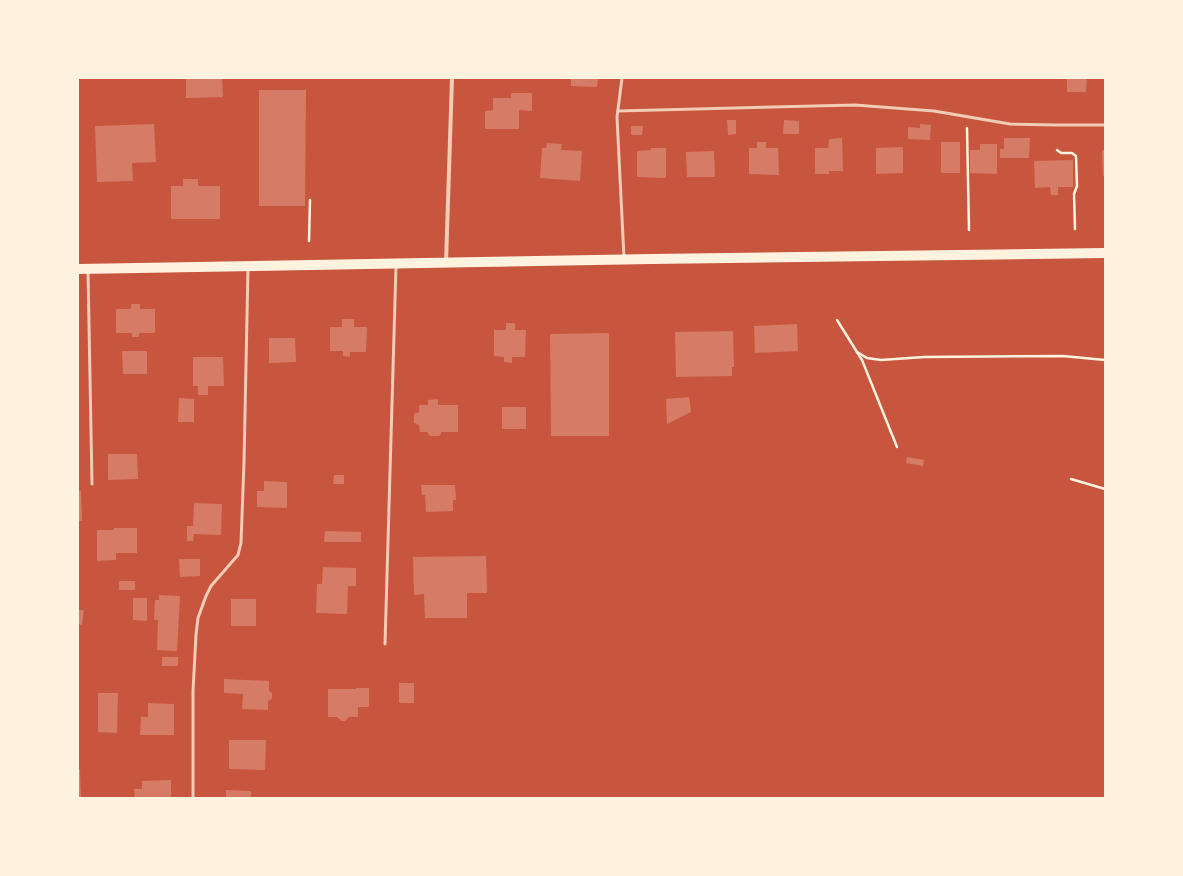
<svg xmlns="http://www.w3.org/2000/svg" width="1183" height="876" font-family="'Varela Round',sans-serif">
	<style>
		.building { fill: #d67c66 }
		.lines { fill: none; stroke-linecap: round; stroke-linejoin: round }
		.path { stroke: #fff3e0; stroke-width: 2.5 }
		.service { stroke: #f1ccb7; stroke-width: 3 }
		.minor { stroke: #f1ccb7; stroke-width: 4 }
		.primary { stroke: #fff3e0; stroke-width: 10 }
	</style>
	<rect width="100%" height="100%" fill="#c8553d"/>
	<g class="building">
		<polygon points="186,78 222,78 223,97 186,98"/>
		<polygon points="571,78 598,78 597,87 571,86"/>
		<polygon points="1067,78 1087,78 1086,92 1067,92"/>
		<polygon points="259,90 306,90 305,206 259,206"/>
		<polygon points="511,93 532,93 532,111 519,110 519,129 485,129 485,111 493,110 493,98 511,98"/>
		<polygon points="727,120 736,120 736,134 728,135"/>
		<polygon points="784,120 799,121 799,134 783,134"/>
		<polygon points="154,124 156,162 132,163 133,181 97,182 95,126"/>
		<polygon points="920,124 931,125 930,140 908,139 908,127 920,128"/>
		<polygon points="631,126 643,126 642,135 631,135"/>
		<polygon points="842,138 843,171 829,171 829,174 815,174 815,148 828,148 829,139"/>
		<polygon points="1004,138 1030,138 1029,158 1000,158 1000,149 1004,149"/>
		<polygon points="757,142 766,142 766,148 778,148 779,175 749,174 749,148 757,148"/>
		<rect x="941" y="142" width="19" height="31"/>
		<polygon points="547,143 562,144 561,150 582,151 580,181 540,178 542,148 546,148"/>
		<polygon points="980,144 997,144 997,174 970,173 970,150 980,150"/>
		<polygon points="903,147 903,173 876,174 876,148"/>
		<polygon points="651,148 666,148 666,178 637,177 637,151 651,150"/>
		<polygon points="1102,150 1105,150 1105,176 1103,176"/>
		<polygon points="714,151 715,177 687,177 686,152"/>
		<polygon points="1073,160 1073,187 1058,187 1058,195 1051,195 1050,187 1035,188 1034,161"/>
		<polygon points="183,179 198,179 198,186 220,186 220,219 171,219 171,186 183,186"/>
		<polygon points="131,304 140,304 140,309 155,309 155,333 139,333 139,337 132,337 132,333 116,333 116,309 131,309"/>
		<polygon points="342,319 354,319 354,327 367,327 366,352 350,352 350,357 343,356 343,351 330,351 330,327 342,327"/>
		<polygon points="506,323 515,323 515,330 526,330 525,357 512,357 512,363 504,362 504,357 494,356 494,330 506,330"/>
		<polygon points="797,324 798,351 755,353 754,326"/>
		<polygon points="733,331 734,367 732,367 732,376 676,377 675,332"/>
		<polygon points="609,333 609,436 551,436 550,334"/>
		<polygon points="269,338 295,338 296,362 269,363"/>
		<polygon points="122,351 147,351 147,374 123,374"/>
		<polygon points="193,357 223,357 224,386 208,386 208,395 198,395 198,386 193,386"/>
		<polygon points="689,397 691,412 667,424 666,399"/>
		<polygon points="179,398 194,399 194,422 178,422"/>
		<polygon points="438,399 438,405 458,405 458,432 441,432 441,434 439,436 430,436 427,432 420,432 419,425 414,423 414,414 419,412 419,405 428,405 428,400"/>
		<rect x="502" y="407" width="24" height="22"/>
		<polygon points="108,454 137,454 138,479 108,480"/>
		<polygon points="907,457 924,460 923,466 906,463"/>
		<polygon points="334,475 344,475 344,484 333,484"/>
		<polygon points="264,481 287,482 287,508 257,507 257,491 264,491"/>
		<polygon points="421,485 455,485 456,500 453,500 453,511 426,512 425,495 422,495"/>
		<polygon points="78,491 81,491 82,521 78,521"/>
		<polygon points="194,503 222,504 221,535 194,534 193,541 187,541 187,526 193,526"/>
		<polygon points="114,528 137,528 137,553 116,553 116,560 97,561 97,530 114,530"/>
		<polygon points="325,531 361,532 361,542 324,542"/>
		<polygon points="486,556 487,593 467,593 467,618 425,618 424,594 414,595 413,557"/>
		<polygon points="179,559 200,559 200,576 180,577"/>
		<polygon points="323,567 356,568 356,586 348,586 347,614 316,613 317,584 322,584"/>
		<rect x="119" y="581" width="16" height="9"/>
		<polygon points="159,595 180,596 177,651 157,650 158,620 154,620 155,600 159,600"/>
		<polygon points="133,598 147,598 147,621 133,620"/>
		<rect x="231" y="599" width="25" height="27"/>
		<polygon points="78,610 84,610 82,625 78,624"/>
		<rect x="162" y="657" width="16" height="9"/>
		<polygon points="224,679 269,681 269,691 272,693 272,699 268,701 268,710 242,709 243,694 224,693"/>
		<rect x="399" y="683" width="15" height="20"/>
		<polygon points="356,688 369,688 369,707 358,707 358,717 349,717 345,721 341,721 337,717 328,717 328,689 356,689"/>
		<polygon points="98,693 118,693 117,733 98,732"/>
		<polygon points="148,703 174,704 174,735 140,735 141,717 148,717"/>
		<polygon points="229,740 266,740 265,770 229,769"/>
		<polygon points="78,769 80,769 81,798 78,798"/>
		<polygon points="171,780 171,798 135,798 134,789 142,789 142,781"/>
		<polygon points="226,790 251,791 251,798 226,798"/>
	</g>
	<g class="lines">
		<g class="path">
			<polyline points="967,128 969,230"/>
			<polyline points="1057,150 1061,153 1072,153 1076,156 1077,186 1074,194 1075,229"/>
			<polyline points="309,241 310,200"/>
			<polyline points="837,320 862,360 897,447"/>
			<polyline points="857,352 867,358 881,360 924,357 1063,356 1105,360"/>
			<polyline points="1071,479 1105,489"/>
		</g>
		<g class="service">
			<polyline points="622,78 617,117 624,258"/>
			<polyline points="618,111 855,105 934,111 1010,124 1056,125 1105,125"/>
			<polyline points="88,271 92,484"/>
			<polyline points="385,644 396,266"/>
			<polyline points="193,798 193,691 196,635 198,618 206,596 211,586 238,555 241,543 244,462 248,268"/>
		</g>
		<polyline class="minor" points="446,263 452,78"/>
		<polyline class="primary" points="78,269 652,259 1105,253"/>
	</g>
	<rect width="1183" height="876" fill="none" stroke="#fff3e0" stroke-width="158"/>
</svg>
